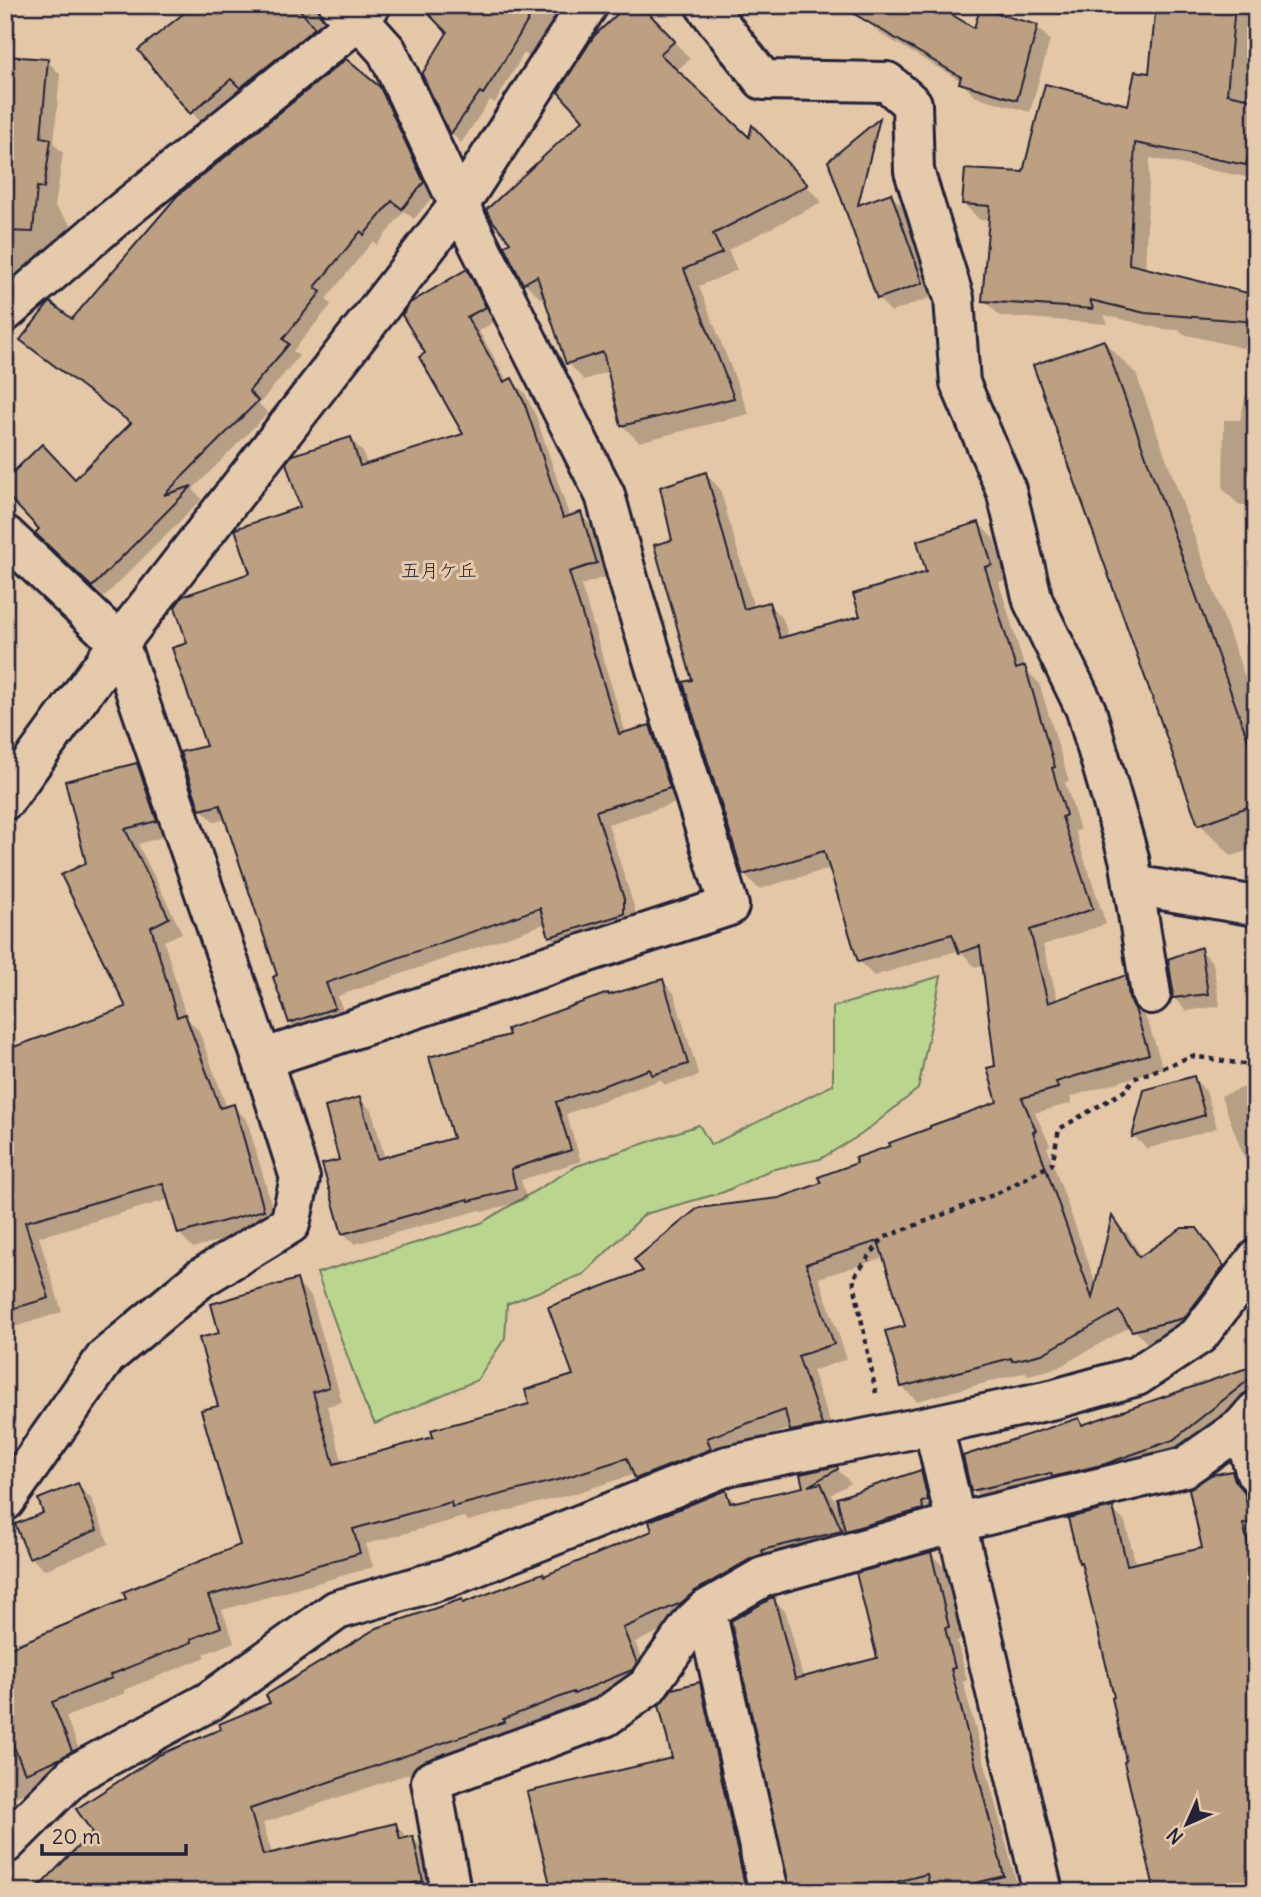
<svg xmlns="http://www.w3.org/2000/svg" width="1261" height="1897" font-family="Delius,'Klee One',sans-serif">
	<style>
		.green { fill: #bad68e; stroke: #6e7c64; stroke-width: 2 }
		.shadow { fill: #0003 }
		.building { fill: #bca081; stroke: #22223b; stroke-width: 2 }
		.lines { fill: none; stroke-linecap: round; stroke-linejoin: round }
		.minor-casing { stroke: #22223b; stroke-width: 44 }
		.path { stroke: #22223b; stroke-width: 4.5; stroke-dasharray: 5 5; stroke-linecap: butt }
		.minor { stroke: #e5caac; stroke-width: 38 }
		.labels { text-anchor: middle; stroke-width: 6; stroke-linejoin: round; paint-order: stroke }
		.neighbourhood-label { font-size: 19px; fill: #22223b; stroke: #e5caac }
	</style>
	<rect width="100%" height="100%" fill="#e4c7a6"/>
	<filter id="ink" filterUnits="userSpaceOnUse"><feTurbulence type="fractalNoise" baseFrequency=".0143" numOctaves="2"/><feDisplacementMap in="SourceGraphic" scale="14" xChannelSelector="R" yChannelSelector="G"/><feConvolveMatrix kernelMatrix="1 2 1 2 8 2 1 2 1" color-interpolation-filters="sRGB"/></filter>
	<g filter="url(#ink)">
		<polygon class="green" points="941,976 918,1089 862,1134 820,1159 770,1170 724,1192 645,1214 584,1274 507,1304 505,1338 477,1380 375,1424 365,1404 317,1273 481,1223 577,1166 699,1125 711,1145 833,1085 833,1007"/>
		<g class="shadow">
			<polygon points="197,5 330,5 326,14 328,24 251,97 241,87 201,123 140,51"/>
			<polygon points="422,5 550,5 547,12 550,14 554,5 567,5 532,60 524,53 495,103 490,100 461,143 452,134 424,74 450,32"/>
			<polygon points="1158,5 1256,5 1256,179 1150,158 1145,270 1256,296 1256,351 1183,334 1179,330 1162,329 1104,315 1108,324 1000,316 984,300 991,220 980,220 964,204 1025,174 1130,107 1151,75"/>
			<polygon points="651,16 690,59 676,71 749,141 768,144 822,202 728,250 737,270 699,286 749,414 639,442 623,426 610,371 584,380 568,363 546,297 541,299 525,283 507,247 513,243 585,120"/>
			<polygon points="867,21 976,31 1037,27 1050,40 1030,112 974,96 961,81 881,34"/>
			<polygon points="5,57 47,61 60,74 54,144 63,153 55,207 80,234 21,285 5,284"/>
			<polygon points="378,88 391,100 435,194 414,219 404,211 377,245 373,241 326,299 331,305 293,351 299,356 259,404 268,413 193,489 202,499 104,597 48,544 75,481 132,424 41,356 29,344 72,321"/>
			<polygon points="891,195 904,208 935,296 891,312 878,298"/>
			<polygon points="466,271 479,284 497,320 479,331 508,382 512,380 525,393 536,416 570,518 580,514 593,527 608,576 581,585 626,734 650,727 663,739 682,801 608,824 636,913 636,927 564,949 551,936 547,923 338,996 346,1020 303,1035 290,1022 280,977 227,819 214,822 201,809 208,747 190,644 252,574 302,508 350,439 363,452 367,465 465,435 428,354"/>
			<polygon points="1104,342 1136,374 1256,708 1256,848 1232,856 1200,824"/>
			<polygon points="1256,351 1256,505 1239,505 1223,489 1224,420 1240,420"/>
			<polygon points="706,474 720,489 754,608 768,604 783,619 789,638 862,617 929,573 979,524 994,539 1006,580 999,582 1025,669 1039,683 1069,781 1065,782 1080,830 1075,831 1106,924 1043,945 1058,1001 1125,977 1140,991 1143,1014 1149,1025 1163,1068 1070,1097 1072,1103 1035,1113 1050,1145 1047,1147 1097,1287 1113,1220 1127,1233 1142,1257 1184,1229 1236,1283 1199,1332 1149,1345 1131,1326 1057,1368 1028,1375 1026,1372 917,1401 902,1387 907,1327 885,1257 819,1278 847,1359 812,1371 836,1439 806,1445 791,1428 721,1452 651,1493 636,1478 635,1474 576,1493 468,1521 464,1517 366,1544 373,1567 222,1610 234,1642 204,1654 206,1657 124,1690 125,1693 66,1717 86,1766 74,1773 5,1801 5,1647 26,1639 29,1642 128,1600 242,1546 220,1407 221,1334 296,1281 311,1296 342,1402 327,1406 343,1464 435,1438 531,1405 575,1376 646,1272 779,1200 823,1184 1000,1103 984,964 975,967 960,950 874,976 859,961 831,868 759,889 744,874 694,681 674,541"/>
			<polygon points="137,765 151,779 170,835 138,844 182,933 164,941 186,1017 199,1031 227,1108 233,1106 247,1120 277,1224 193,1248 179,1233 170,1199 39,1237 62,1312 5,1330 5,1052 129,1008 88,863"/>
			<polygon points="1200,949 1213,963 1220,1006 1187,1011 1174,998"/>
			<polygon points="662,981 674,993 699,1076 665,1085 660,1080 566,1114 581,1161 521,1180 527,1200 482,1212 480,1210 355,1244 343,1233 341,1161 360,1099 372,1111 385,1159 455,1139 511,1036"/>
			<polygon points="1193,1078 1206,1091 1217,1128 1147,1149 1134,1136"/>
			<polygon points="1256,1083 1256,1168 1244,1157 1221,1096"/>
			<polygon points="1256,1367 1256,1388 1181,1448 1114,1471 981,1498 973,1490 1079,1420 1085,1426"/>
			<polygon points="836,1468 851,1483 830,1495 835,1499 840,1512 921,1472 934,1485 941,1513 635,1642 650,1678 517,1737 263,1823 272,1854 395,1825 409,1839 412,1838 427,1852 436,1892 168,1892 223,1730 462,1601 464,1604 545,1577 655,1532 725,1492 736,1503 805,1488 802,1475"/>
			<polygon points="1232,1473 1245,1486 1248,1494 1256,1496 1256,1892 1116,1699 1083,1564 1081,1562 1112,1509 1125,1522 1136,1565 1204,1549"/>
			<polygon points="77,1485 91,1498 109,1544 44,1570 30,1557 46,1514"/>
			<polygon points="931,1554 944,1567 961,1639 957,1641 967,1680 963,1682 1019,1892 933,1892 932,1889 920,1892 792,1892 773,1599 786,1612 803,1678 879,1660"/>
			<polygon points="699,1684 712,1697 756,1892 553,1892 675,1759"/>
		</g>
		<g class="building">
			<polygon points="194,5 296,5 315,28 240,88 231,79 190,114 138,50"/>
			<polygon points="420,5 537,5 498,71 483,94 480,92 450,135 422,74 447,33"/>
			<polygon points="627,5 641,5 675,41 660,54 749,137 752,125 808,185 713,234 722,253 684,269 734,398 621,426 603,352 566,364 537,276 523,284 504,246 510,242 491,219 486,210 583,120 558,92 594,36"/>
			<polygon points="839,5 936,5 974,28 980,9 1038,25 1017,100 959,83 961,77"/>
			<polygon points="1156,5 1235,5 1227,94 1256,100 1256,123 1246,165 1135,143 1129,264 1256,295 1256,322 1145,313 1090,300 1093,309 982,301 990,206 962,204 965,169 1023,172 1045,84 1128,105 1135,71 1149,73"/>
			<polygon points="5,56 48,59 41,137 51,139 44,188 37,187 33,232 5,231"/>
			<polygon points="346,59 380,87 424,182 402,209 392,201 364,235 361,231 315,287 321,292 283,339 289,344 249,391 258,401 164,495 192,486 92,587 35,533 39,529 5,493 5,480 42,444 75,479 131,423 20,340 50,302 72,319 177,196"/>
			<polygon points="880,118 858,205 891,193 923,283 877,299 828,161"/>
			<polygon points="467,269 486,307 467,317 504,382 512,378 524,402 563,518 581,512 597,563 569,572 619,734 650,725 670,788 596,811 624,899 624,914 549,937 540,908 326,983 335,1008 289,1023 273,977 277,975 220,805 200,810 180,752 206,746 172,648 187,643 175,607 183,596 250,573 235,529 300,507 286,463 292,455 351,437 360,466 463,434 419,357 425,353 402,315 410,303"/>
			<polygon points="1104,340 1256,762 1256,804 1198,825 1033,365"/>
			<polygon points="706,472 744,609 769,602 780,638 860,616 853,594 926,572 917,541 979,522 992,565 985,567 1016,669 1025,666 1055,767 1052,768 1066,815 1062,817 1093,909 1030,930 1048,1003 1126,975 1129,998 1135,1009 1149,1054 1056,1082 1058,1088 1022,1098 1036,1131 1033,1132 1092,1298 1112,1216 1139,1257 1182,1228 1197,1228 1224,1266 1184,1318 1132,1331 1119,1311 1042,1354 1012,1361 1011,1358 901,1387 885,1331 905,1326 878,1241 806,1264 834,1344 798,1356 822,1425 790,1431 785,1410 707,1438 711,1449 635,1479 627,1458 561,1479 452,1507 451,1502 353,1529 360,1553 208,1596 221,1627 191,1639 192,1642 110,1675 112,1678 52,1702 72,1751 59,1759 25,1773 5,1726 5,1650 126,1599 123,1592 240,1545 201,1410 218,1406 199,1338 219,1333 211,1304 297,1279 329,1387 313,1392 334,1464 433,1437 431,1430 529,1404 525,1390 573,1375 548,1307 643,1271 634,1260 698,1208 779,1198 821,1183 818,1177 857,1163 855,1158 890,1146 889,1143 930,1128 930,1126 997,1102 987,1068 995,1066 980,946 959,953 952,934 858,962 824,851 743,875 683,682 692,680 654,545 672,540 660,487"/>
			<polygon points="137,763 157,821 125,829 169,918 151,927 177,1017 185,1014 220,1108 234,1104 264,1210 178,1234 163,1183 25,1222 49,1298 5,1311 5,1050 126,1007 61,875 86,863 65,781"/>
			<polygon points="1201,947 1208,994 1172,998 1173,990 1168,959"/>
			<polygon points="663,979 688,1064 652,1075 650,1069 556,1102 571,1150 511,1169 516,1189 469,1201 468,1199 342,1234 322,1164 339,1160 325,1107 360,1097 377,1159 453,1138 429,1057 509,1035 507,1029 608,993 609,995"/>
			<polygon points="1194,1076 1205,1115 1132,1137 1144,1090"/>
			<polygon points="1256,1365 1256,1374 1173,1440 1105,1464 1052,1477 1051,1473 971,1491 963,1456 1079,1418 1082,1425"/>
			<polygon points="837,1466 838,1469 808,1486 821,1483 842,1531 762,1550 763,1554 752,1558 695,1591 681,1603 623,1628 637,1663 632,1670 574,1694 573,1692 503,1719 504,1722 250,1809 263,1855 396,1823 400,1839 413,1836 423,1881 378,1892 34,1892 92,1832 76,1809 159,1755 221,1729 219,1724 270,1703 266,1695 377,1628 462,1599 463,1603 543,1573 544,1576 652,1531 649,1521 726,1490 730,1503 803,1487 800,1474"/>
			<polygon points="921,1470 928,1500 922,1502 923,1509 845,1531 837,1498"/>
			<polygon points="1232,1471 1235,1480 1244,1491 1251,1522 1243,1524 1256,1576 1256,1892 1155,1892 1124,1762 1126,1761 1112,1698 1114,1697 1081,1562 1079,1563 1068,1518 1113,1507 1127,1565 1202,1548 1189,1489 1211,1475"/>
			<polygon points="78,1483 97,1530 29,1558 15,1524 43,1513 38,1499"/>
			<polygon points="931,1552 949,1627 945,1628 955,1668 951,1669 1004,1876 939,1892 931,1892 927,1874 857,1892 790,1892 731,1621 774,1597 795,1679 877,1658 856,1573"/>
			<polygon points="700,1682 746,1890 738,1892 552,1892 527,1792 672,1758 659,1705 672,1689"/>
		</g>
		<g class="lines">
			<defs>
				<g id="minor">
					<polyline points="705,5 763,80 887,82 912,104 914,171 954,298 960,383 1006,490 1033,601 1086,710 1129,858 1151,994"/>
					<polyline points="5,312 112,220 359,20 371,5"/>
					<polyline points="5,535 119,643 262,1059 300,1178 290,1224 201,1278 106,1357 5,1501"/>
					<polyline points="5,800 119,643 459,205 588,5"/>
					<polyline points="1133,885 1256,906"/>
					<polyline points="262,1059 729,906 629,582 605,495 459,205 387,51 359,20 339,5"/>
					<polyline points="933,1425 1043,1892"/>
					<polyline points="1242,1427 1256,1473"/>
					<polyline points="706,1610 769,1892"/>
					<polyline points="5,1844 75,1774 210,1701 337,1610 447,1578 727,1466 933,1425 1055,1399 1137,1376 1199,1335 1256,1260"/>
					<polyline points="451,1892 431,1781 605,1717 647,1687 692,1623 706,1610 763,1577 955,1523 1185,1467 1242,1427 1256,1411"/>
				</g>
			</defs>
			<use href="#minor" class="minor-casing"/>
			<polyline class="path" points="876,1393 853,1278 883,1238 998,1193 1052,1164 1059,1129 1126,1090 1133,1079 1192,1056 1256,1066"/>
			<use href="#minor" class="minor"/>
		</g>
	</g>
	<g class="labels">
		<g class="neighbourhood-label">
			<text x="439" y="577">五月ケ丘</text>
		</g>
	</g>
	<rect width="1261" height="1897" fill="none" stroke="#e5caac" stroke-width="28"/>
	<rect x="14" y="14" width="1233" height="1869" fill="none" stroke="#22223b" stroke-width="2.5" filter="url(#ink)"/>
	<g transform="translate(1187 1824) rotate(225)" stroke="#e5caac" stroke-width="5" paint-order="stroke">
	<path d="M0-5L12 26L0 18L-12 26Z" fill="#22223b"/>
	<text y="-10" font-size="19" font-weight="bold" text-anchor="middle" fill="#22223b">N</text>
	</g>
	<path d="M42 1844v10h144v-10" fill="none" stroke="#22223b" stroke-width="3.5"/>
	<text x="52" y="1844" font-size="21" fill="#22223b" stroke="#e5caac" stroke-width="5" paint-order="stroke">20 m</text>
</svg>
